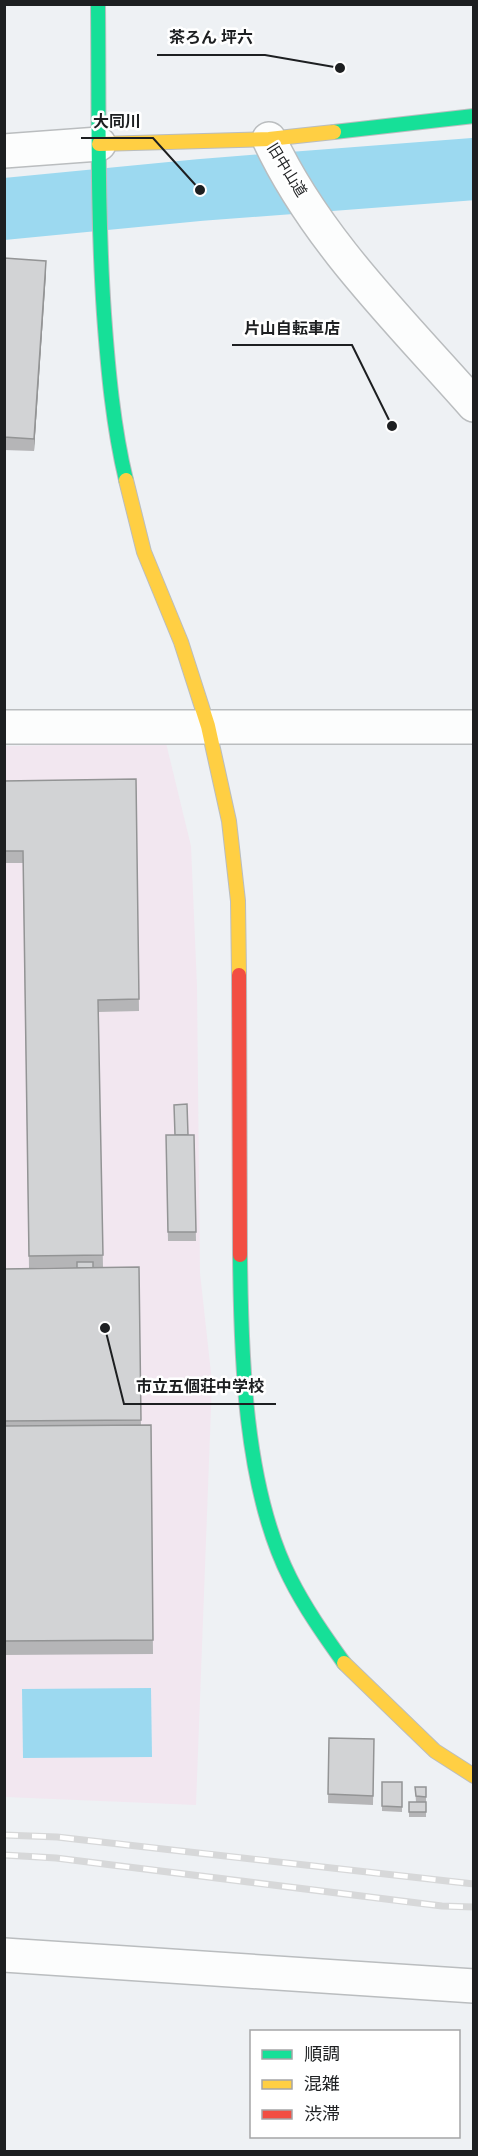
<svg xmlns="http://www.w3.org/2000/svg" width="478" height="2156" font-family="'PT Sans','Noto Sans JP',sans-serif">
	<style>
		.education { fill: #f2e7f0 }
		.water { fill: #9cd9f0 }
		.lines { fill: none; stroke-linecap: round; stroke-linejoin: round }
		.river { stroke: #9cd9f0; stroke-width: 62 }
		.street-casing { stroke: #babdbf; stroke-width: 36 }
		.fast-casing { stroke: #babdbf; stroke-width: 16 }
		.slow-casing { stroke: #babdbf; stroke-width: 16 }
		.jam-casing { stroke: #babdbf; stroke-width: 16 }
		.street { stroke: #fcfdfd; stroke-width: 33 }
		.fast { stroke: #16e098; stroke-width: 14 }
		.slow { stroke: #ffcf43; stroke-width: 14 }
		.jam { stroke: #f24e42; stroke-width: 14 }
		.rail-casing { stroke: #d7d8d9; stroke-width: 7 }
		.rail { stroke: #fff; stroke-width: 4.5; stroke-dasharray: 14; stroke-linecap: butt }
		.wall { fill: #b5b5b7 }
		.shaded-wall { fill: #939495 }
		.building { fill: #d2d3d5; stroke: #939495; stroke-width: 1.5 }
		.labels { text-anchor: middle; stroke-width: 5; stroke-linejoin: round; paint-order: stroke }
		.street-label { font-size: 15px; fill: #1d1f21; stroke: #fff }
		.leader { fill: none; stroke: #1d1f21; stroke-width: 2 }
		.callout-dot { fill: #1d1f21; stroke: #fff; stroke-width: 2 }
		.callout-label { font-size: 16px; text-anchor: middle; font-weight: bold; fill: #1d1f21; stroke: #fff; stroke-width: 5; stroke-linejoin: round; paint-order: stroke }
	</style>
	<rect width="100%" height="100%" fill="#eef1f4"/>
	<polygon class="education" points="166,743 191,846 197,986 200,1273 212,1382 196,1805 5,1797 5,746"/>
	<polygon class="water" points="151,1688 152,1757 23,1758 22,1689"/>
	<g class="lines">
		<polyline class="river" points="4,209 200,190 474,169"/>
		<defs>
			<g id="street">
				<path d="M269,139C316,240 401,322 474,405"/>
				<polyline points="4,151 99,144"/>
				<polyline points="4,727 474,727"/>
				<polyline points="4,1955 474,1986"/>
			</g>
			<g id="fast">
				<path d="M98,4C99,108 97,210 104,314C108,369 113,426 126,480"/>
				<polyline points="334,132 474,116"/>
				<path d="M240,1255C241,1355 244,1487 290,1578C305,1608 324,1635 344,1663"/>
			</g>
			<g id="slow">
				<polyline points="99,144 269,139 334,132"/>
				<polyline points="126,480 144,552 181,642 208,726 229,821 238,901 239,975"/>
				<polyline points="344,1663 435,1751 474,1776"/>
			</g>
			<polyline id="jam" points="239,975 240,1255"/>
		</defs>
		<use href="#street" class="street-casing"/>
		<use href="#fast" class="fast-casing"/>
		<use href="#slow" class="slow-casing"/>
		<use href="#jam" class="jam-casing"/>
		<use href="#street" class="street"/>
		<use href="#fast" class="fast"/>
		<use href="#slow" class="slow"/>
		<use href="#jam" class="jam"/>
		<defs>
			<g id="rail">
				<polyline points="4,1835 57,1837 474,1884"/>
				<polyline points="4,1855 56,1858 442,1906 474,1907"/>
			</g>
		</defs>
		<use href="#rail" class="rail-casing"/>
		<use href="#rail" class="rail"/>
	</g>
	<g class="wall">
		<polygon points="4,258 46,273 34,451 4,450"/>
		<polygon points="136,779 139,1011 98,1012 103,1267 93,1267 139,1267 141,1425 151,1425 153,1654 4,1655 4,1269 77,1267 29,1268 23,863 4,863 4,781"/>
		<polygon points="166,1135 194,1135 196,1241 168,1241"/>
		<polygon points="329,1738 374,1739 373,1805 328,1803"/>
		<polygon points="382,1782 402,1782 402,1812 382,1811"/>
		<polygon points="415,1787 426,1787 426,1802 416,1802"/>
		<rect x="409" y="1802" width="17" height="15"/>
	</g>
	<polygon class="shaded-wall" points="46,261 46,273 34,451 34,439"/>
	<g class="building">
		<polygon points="4,258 46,261 34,439 4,437"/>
		<polygon points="136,779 139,999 98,1000 103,1255 29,1256 23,851 4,851 4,781"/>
		<polygon points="187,1104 188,1135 175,1135 174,1105"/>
		<polygon points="166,1135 194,1135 196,1232 168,1232"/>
		<rect x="77" y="1262" width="16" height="6"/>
		<polygon points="139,1267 141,1420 4,1421 4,1269"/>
		<polygon points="151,1425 153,1640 4,1641 4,1426"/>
		<polygon points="329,1738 374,1739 373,1796 328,1794"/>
		<polygon points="382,1782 402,1782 402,1807 382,1806"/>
		<polygon points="415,1787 426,1787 426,1797 416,1796"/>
		<rect x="409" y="1802" width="17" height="10"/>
	</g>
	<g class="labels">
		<g class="street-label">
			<text transform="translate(287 170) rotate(58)" y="5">旧中山道</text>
		</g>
	</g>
	<path class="leader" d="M340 68L265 55H157M200 190L153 138H81M392 426L352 345H232M105 1328L124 1404H276"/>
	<g class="callout-dot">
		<circle cx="340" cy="68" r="6"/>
		<circle cx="200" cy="190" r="6"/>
		<circle cx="392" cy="426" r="6"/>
		<circle cx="105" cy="1328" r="6"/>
	</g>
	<g class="callout-label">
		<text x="211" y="43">茶ろん 坪六</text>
		<text x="117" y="127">大同川</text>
		<text x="292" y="334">片山自転車店</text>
		<text x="200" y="1392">市立五個荘中学校</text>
	</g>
	<rect width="478" height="2156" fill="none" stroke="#1d1f21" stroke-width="12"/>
	<rect x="250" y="2030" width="210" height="108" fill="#ffffff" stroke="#a5a5a6" stroke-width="1.5"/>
	<rect x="262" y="2050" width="30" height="9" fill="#16e098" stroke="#a5a5a6" stroke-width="1.5"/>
	<text x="304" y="2060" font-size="18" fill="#1d1f21">順調</text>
	<rect x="262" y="2080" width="30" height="9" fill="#ffcf43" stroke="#a5a5a6" stroke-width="1.5"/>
	<text x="304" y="2090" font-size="18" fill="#1d1f21">混雑</text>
	<rect x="262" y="2110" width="30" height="9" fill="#f24e42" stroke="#a5a5a6" stroke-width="1.5"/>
	<text x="304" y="2120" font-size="18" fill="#1d1f21">渋滞</text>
</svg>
